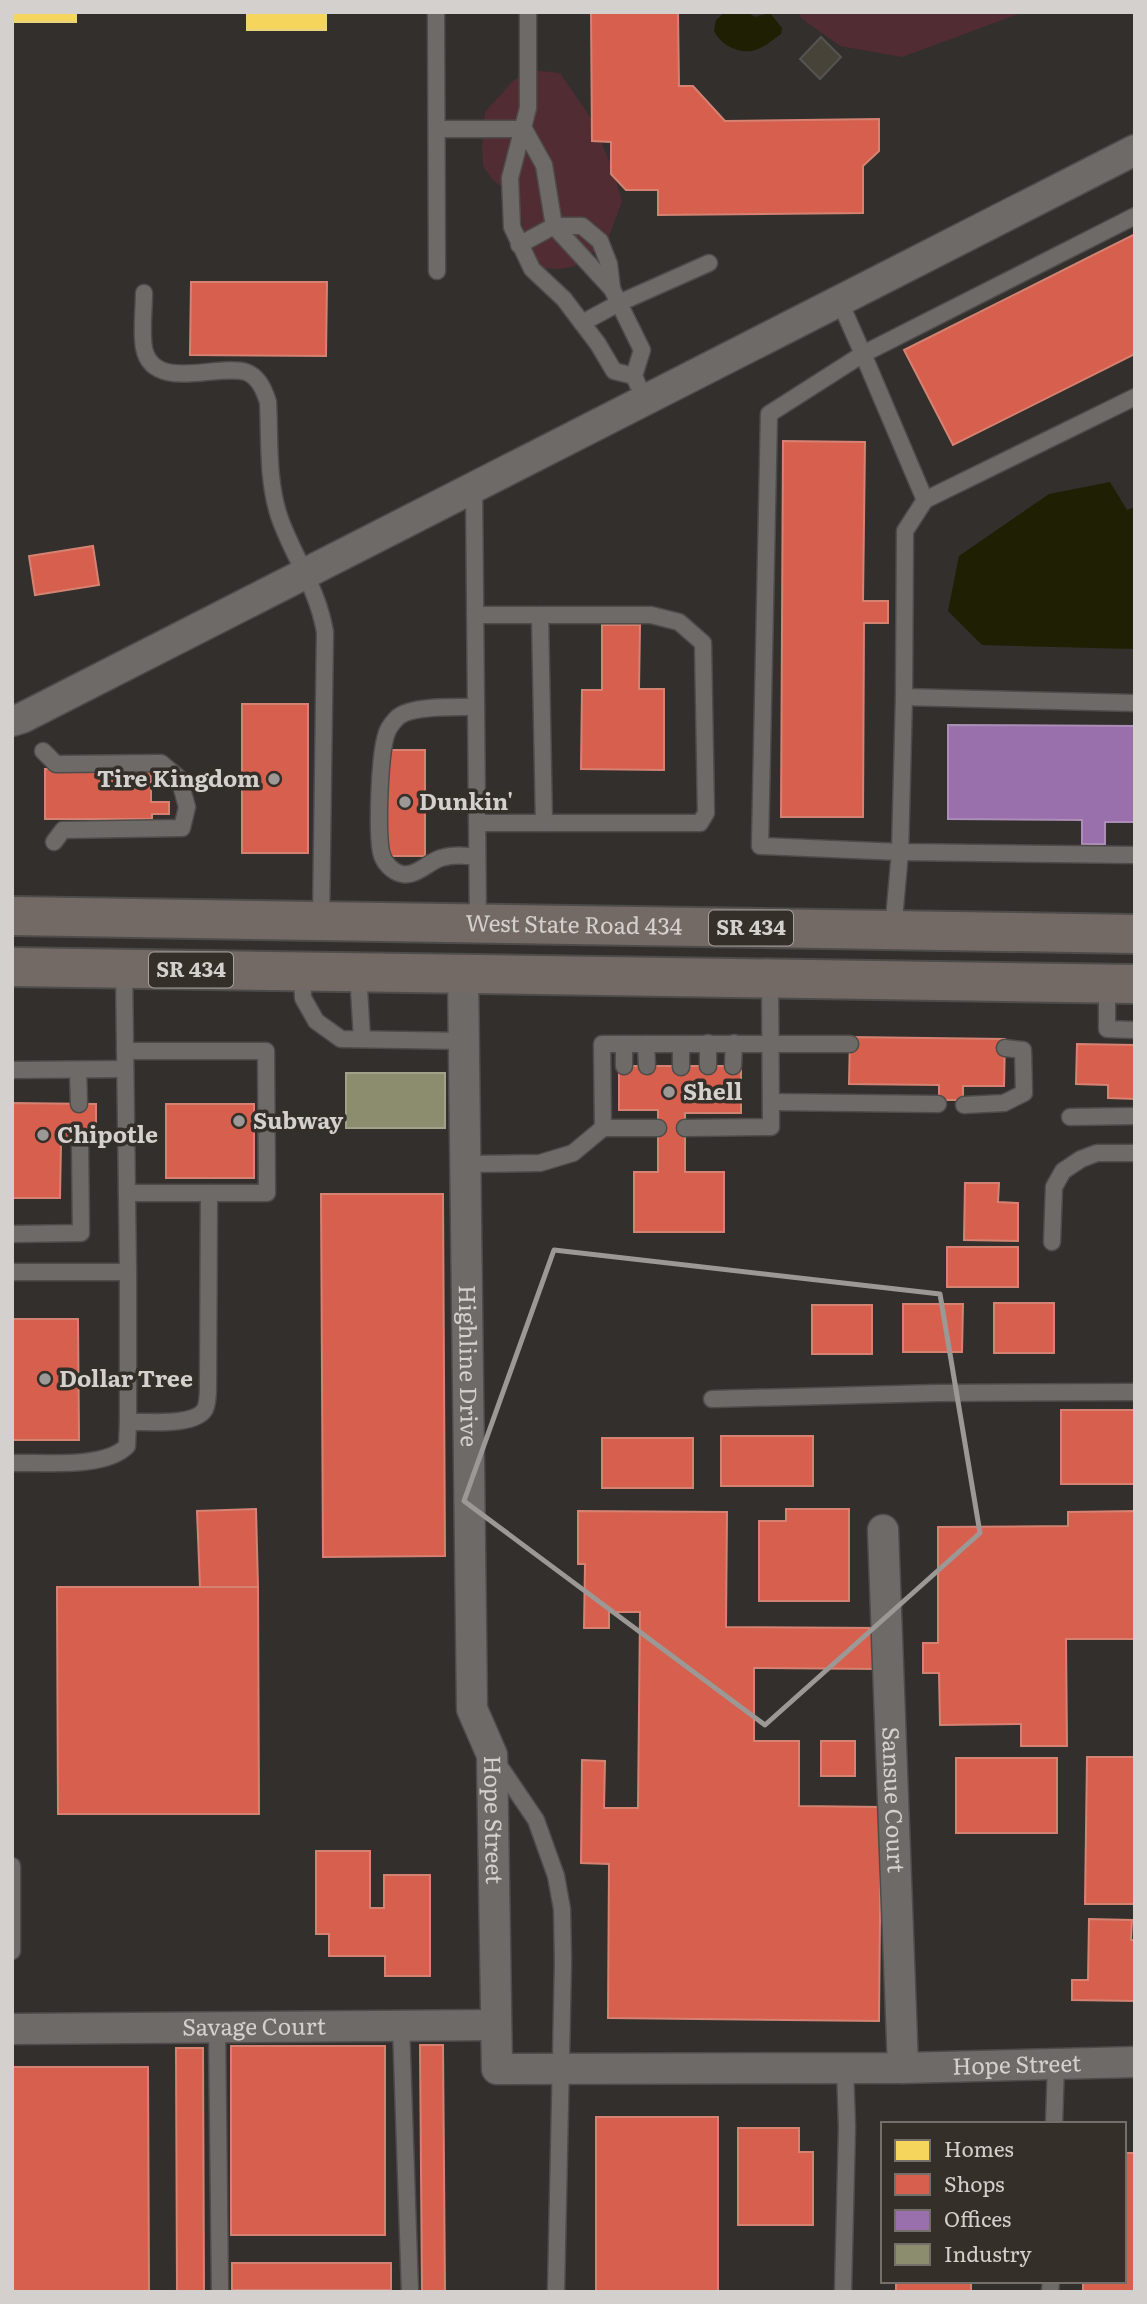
<svg xmlns="http://www.w3.org/2000/svg" width="1147" height="2304" font-family="Literata,serif">
	<style>
		.green { fill: #512d33 }
		.water { fill: #1f1f04 }
		.homes { fill: #f6d55c; stroke: #ecd47e; stroke-width: 2 }
		.shops { fill: #d6604d; stroke: #d58273; stroke-width: 2 }
		.offices { fill: #9970ab; stroke: #ab8db5; stroke-width: 2 }
		.industry { fill: #8c8c6e; stroke: #a2a08a; stroke-width: 2 }
		.building { fill: #484339; stroke: #565452; stroke-width: 2 }
		.lines { fill: none; stroke-linecap: round; stroke-linejoin: round }
		.lane-casing { stroke: #4e4c4a; stroke-width: 19 }
		.street-casing { stroke: #4e4c4a; stroke-width: 33 }
		.primary-casing { stroke: #4e4c4a; stroke-width: 42 }
		.lane { stroke: #6e6a68; stroke-width: 16 }
		.street { stroke: #6e6a68; stroke-width: 30 }
		.primary { stroke: #736a66; stroke-width: 38 }
		.marked { fill: none; stroke: #9b9895; stroke-width: 5; stroke-linejoin: round }
		.poi-dot { fill: #9b9895; stroke: #352f2a; stroke-width: 2.5 }
		.labels { text-anchor: middle; stroke-width: 7; stroke-linejoin: round; paint-order: stroke }
		.shield { fill: #352f2a; stroke: #a4a09c; stroke-width: 2 }
		.shield-label { font-size: 21px; font-weight: bold; fill: #d4d0cd }
		.poi-label { font-size: 23px; font-weight: bold; fill: #d4d0cd; stroke: #352f2a; text-anchor: start }
		.street-label { font-size: 23px; fill: #d4d0cd; stroke: #352f2a }
	</style>
	<rect width="100%" height="100%" fill="#322f2d"/>
	<g class="green">
		<polygon points="800,12 1024,12 902,57 840,46 801,18"/>
		<polygon points="531,70 560,73 592,120 612,168 622,201 608,239 592,253 575,266 560,269 537,268 528,252 521,217 512,196 492,179 483,166 482,147 485,112 514,80"/>
	</g>
	<g class="water">
		<path d="M725,12H747L755,17L770,13L782,28L781,34C774,39 766,46 758,49C742,56 721,46 714,31L716,20Z"/>
		<polygon points="1110,482 1127,510 1135,507 1135,649 982,645 948,611 959,556 1049,494"/>
	</g>
	<g class="homes">
		<rect x="12" y="12" width="64" height="10"/>
		<rect x="247" y="12" width="79" height="18"/>
	</g>
	<g class="shops">
		<polygon points="591,12 678,12 679,86 693,86 725,121 879,119 879,151 863,166 863,213 658,215 658,190 626,190 611,174 611,142 592,141"/>
		<polygon points="1135,234 1135,354 953,445 904,350"/>
		<polygon points="191,282 327,282 326,356 190,355"/>
		<polygon points="783,441 865,442 863,601 888,601 888,623 864,623 863,817 781,817"/>
		<polygon points="93,546 99,585 35,595 29,556"/>
		<polygon points="602,625 640,625 639,689 664,689 664,770 581,769 582,690 602,690"/>
		<rect x="242" y="704" width="66" height="149"/>
		<rect x="386" y="750" width="39" height="106"/>
		<polygon points="45,769 151,769 151,802 169,802 169,814 152,814 152,819 45,819"/>
		<polygon points="850,1037 1005,1039 1004,1086 963,1086 963,1100 939,1100 939,1085 849,1084"/>
		<polygon points="1077,1044 1135,1045 1135,1099 1108,1098 1108,1085 1076,1084"/>
		<polygon points="619,1066 741,1066 741,1113 685,1113 685,1172 724,1172 724,1232 634,1232 634,1172 658,1172 658,1110 619,1110"/>
		<polygon points="12,1103 96,1104 96,1143 61,1143 60,1198 12,1198"/>
		<rect x="166" y="1104" width="88" height="74"/>
		<polygon points="965,1183 999,1183 998,1202 1018,1203 1018,1241 964,1240"/>
		<polygon points="321,1194 443,1194 445,1556 323,1557"/>
		<rect x="947" y="1247" width="71" height="40"/>
		<rect x="994" y="1303" width="60" height="50"/>
		<polygon points="903,1304 963,1304 962,1352 903,1352"/>
		<rect x="812" y="1305" width="60" height="49"/>
		<polygon points="12,1319 78,1319 79,1440 12,1440"/>
		<rect x="1061" y="1410" width="74" height="74"/>
		<rect x="721" y="1436" width="92" height="50"/>
		<rect x="602" y="1438" width="91" height="50"/>
		<polygon points="256,1509 258,1587 200,1587 197,1511"/>
		<polygon points="786,1509 849,1509 849,1601 759,1601 759,1521 786,1521"/>
		<polygon points="578,1511 727,1512 726,1627 877,1628 876,1669 754,1668 754,1741 799,1741 799,1806 881,1807 879,2021 608,2018 609,1864 581,1863 582,1760 605,1761 604,1808 638,1808 640,1612 609,1612 609,1628 584,1628 585,1564 578,1564"/>
		<polygon points="1135,1511 1135,1639 1066,1639 1067,1746 1021,1746 1021,1724 940,1725 939,1673 923,1673 923,1643 938,1643 938,1527 1068,1526 1068,1512"/>
		<polygon points="57,1587 258,1587 259,1814 58,1814"/>
		<rect x="821" y="1741" width="34" height="35"/>
		<polygon points="1087,1757 1135,1757 1135,1904 1085,1904"/>
		<rect x="956" y="1758" width="101" height="75"/>
		<polygon points="316,1851 370,1851 370,1908 384,1908 384,1875 430,1875 430,1976 385,1976 385,1956 329,1956 329,1934 316,1934"/>
		<polygon points="1089,1919 1132,1920 1131,1940 1135,1940 1135,2001 1072,2000 1072,1980 1088,1980"/>
		<polygon points="420,2045 443,2045 445,2292 422,2292"/>
		<rect x="231" y="2046" width="154" height="189"/>
		<polygon points="176,2048 203,2048 204,2292 177,2292"/>
		<polygon points="12,2067 148,2067 149,2292 12,2292"/>
		<rect x="596" y="2117" width="122" height="175"/>
		<polygon points="738,2128 799,2128 799,2152 813,2152 813,2225 738,2225"/>
		<polygon points="1124,2153 1135,2153 1135,2292 1083,2292 1083,2281 1124,2281"/>
		<rect x="232" y="2263" width="159" height="27"/>
		<rect x="896" y="2281" width="75" height="11"/>
	</g>
	<polygon class="offices" points="948,725 1135,726 1135,822 1105,822 1105,844 1082,844 1082,820 948,819"/>
	<rect class="industry" x="346" y="1073" width="99" height="55"/>
	<polygon class="building" points="821,37 841,57 820,79 800,59"/>
	<g class="lines">
		<defs>
			<g id="lane">
				<polyline points="436,12 437,271"/>
				<polyline points="528,12 528,108 510,178 512,227 532,269 564,299 598,344 614,371 634,376"/>
				<polyline points="437,129 524,129"/>
				<polyline points="524,129 544,165 554,226 612,289 642,350 634,376 638,385"/>
				<polyline points="1135,216 863,354 925,500 905,531 904,697 900,852 1135,855"/>
				<polyline points="519,245 554,226 582,226 600,241 609,264 612,289"/>
				<path d="M144,293C144,310 141,331 144,348C153,393 218,363 246,372C259,377 264,390 268,402C270,440 267,479 279,516C293,557 317,586 325,632L321,921"/>
				<polyline points="839,300 863,354 769,414 760,846 900,852 893,930"/>
				<polyline points="582,323 619,303 709,263"/>
				<polyline points="474,487 478,923"/>
				<polyline points="925,500 1135,397"/>
				<polyline points="475,615 651,615 679,622 703,643 706,813 700,823 477,823"/>
				<polyline points="540,615 544,823"/>
				<polyline points="904,697 1135,703"/>
				<path d="M476,707C458,707 412,705 398,717C395,720 390,726 388,730C379,749 377,830 381,852C383,862 392,872 402,874C416,877 428,862 441,858C453,854 465,855 477,857"/>
				<polyline points="43,751 56,764 161,763 179,778 187,807 182,828 63,830 54,842"/>
				<polyline points="302,971 303,998 316,1021 341,1039 464,1041"/>
				<polyline points="358,972 362,1039"/>
				<polyline points="1107,983 1107,1029 1135,1030"/>
				<polyline points="708,1043 708,1066"/>
				<polyline points="624,1044 624,1066"/>
				<polyline points="646,1044 647,1066"/>
				<polyline points="125,1051 266,1051 267,1193 127,1193"/>
				<polyline points="733,1066 734,1043"/>
				<polyline points="681,1067 681,1044"/>
				<polyline points="12,1070 125,1069"/>
				<polyline points="78,1070 79,1104"/>
				<polyline points="771,1102 938,1104"/>
				<polyline points="964,1105 1004,1103 1024,1093 1023,1050 1005,1048"/>
				<polyline points="1070,1117 1135,1116"/>
				<polyline points="658,1128 603,1128 602,1044 850,1044"/>
				<polyline points="685,1128 771,1127 770,978"/>
				<polyline points="466,1164 540,1163 573,1153 603,1128"/>
				<polyline points="12,1234 81,1233 80,1143"/>
				<polyline points="1052,1242 1054,1187 1063,1171 1081,1159 1097,1153 1135,1153"/>
				<polyline points="12,1272 128,1272 124,969"/>
				<path d="M128,1272V1422C146,1421 195,1427 205,1409C208,1403 208,1393 208,1386L209,1193"/>
				<polyline points="712,1399 936,1393 1135,1392"/>
				<path d="M12,1463C43,1462 105,1469 127,1446L128,1422"/>
				<polyline points="496,1761 536,1820 556,1876 562,1909 563,1962 556,2292"/>
				<polyline points="12,1866 12,1951"/>
				<polyline points="401,2026 410,2292"/>
				<polyline points="217,2027 220,2292"/>
				<polyline points="1054,2124 1056,2064"/>
				<polyline points="843,2292 847,2127 845,2068"/>
				<polyline points="1050,2292 1051,2281"/>
			</g>
			<g id="street">
				<polyline points="12,721 22,718 1135,150"/>
				<path id="s1" d="M463,974L472,1709L492,1755L497,2069L903,2068L1135,2062"/>
				<path id="s2" d="M883,1530L903,2068"/>
				<path id="s3" d="M12,2029L495,2025"/>
			</g>
			<g id="primary">
				<path id="s4" d="M12,916L1135,934"/>
				<polyline points="12,967 1135,984"/>
			</g>
		</defs>
		<use href="#lane" class="lane-casing"/>
		<use href="#street" class="street-casing"/>
		<use href="#primary" class="primary-casing"/>
		<use href="#lane" class="lane"/>
		<use href="#street" class="street"/>
		<use href="#primary" class="primary"/>
	</g>
	<path class="marked" d="M554,1250L940,1294L980,1533L765,1725L464,1501Z"/>
	<g class="poi-dot">
		<circle cx="274" cy="779" r="7"/>
		<circle cx="405" cy="802" r="7"/>
		<circle cx="669" cy="1092" r="7"/>
		<circle cx="239" cy="1121" r="7"/>
		<circle cx="43" cy="1135" r="7"/>
		<circle cx="45" cy="1379" r="7"/>
	</g>
	<g class="labels">
		<g class="shield">
			<rect x="709" y="910.5" width="84" height="35" rx="5"/>
			<rect x="149" y="952.5" width="84" height="35" rx="5"/>
		</g>
		<g class="shield-label">
			<text x="751" y="935">SR 434</text>
			<text x="191" y="977">SR 434</text>
		</g>
		<g class="poi-label">
			<text x="260" y="787" text-anchor="end">Tire Kingdom</text>
			<text x="419" y="810">Dunkin'</text>
			<text x="683" y="1100">Shell</text>
			<text x="253" y="1129">Subway</text>
			<text x="57" y="1143">Chipotle</text>
			<text x="59" y="1387">Dollar Tree</text>
		</g>
		<g class="street-label">
			<text dy="8" stroke="none"><textPath href="#s4" startOffset="562">West State Road 434</textPath></text>
			<text dy="8" stroke="none"><textPath href="#s1" startOffset="392">Highline Drive</textPath></text>
			<text dy="8" stroke="none"><textPath href="#s2" startOffset="270">Sansue Court</textPath></text>
			<text dy="8" stroke="none"><textPath href="#s1" startOffset="850">Hope Street</textPath></text>
			<text dy="8" stroke="none"><textPath href="#s3" startOffset="242">Savage Court</textPath></text>
			<text dy="8" stroke="none"><textPath href="#s1" startOffset="1619">Hope Street</textPath></text>
		</g>
	</g>
	<rect width="1147" height="2304" fill="none" stroke="#d4d0cd" stroke-width="28"/>
	<rect x="881" y="2122" width="245" height="161" fill="#352f2a" stroke="#756f6b" stroke-width="2"/>
	<rect x="895" y="2140" width="35" height="21" fill="#f6d55c" stroke="#756f6b" stroke-width="2"/>
	<text x="944" y="2157" font-size="21" fill="#d4d0cd">Homes</text>
	<rect x="895" y="2174" width="35" height="21" fill="#d6604d" stroke="#756f6b" stroke-width="2"/>
	<text x="944" y="2192" font-size="21" fill="#d4d0cd">Shops</text>
	<rect x="895" y="2210" width="35" height="21" fill="#9970ab" stroke="#756f6b" stroke-width="2"/>
	<text x="944" y="2227" font-size="21" fill="#d4d0cd">Offices</text>
	<rect x="895" y="2244" width="35" height="21" fill="#8c8c6e" stroke="#756f6b" stroke-width="2"/>
	<text x="944" y="2262" font-size="21" fill="#d4d0cd">Industry</text>
</svg>
